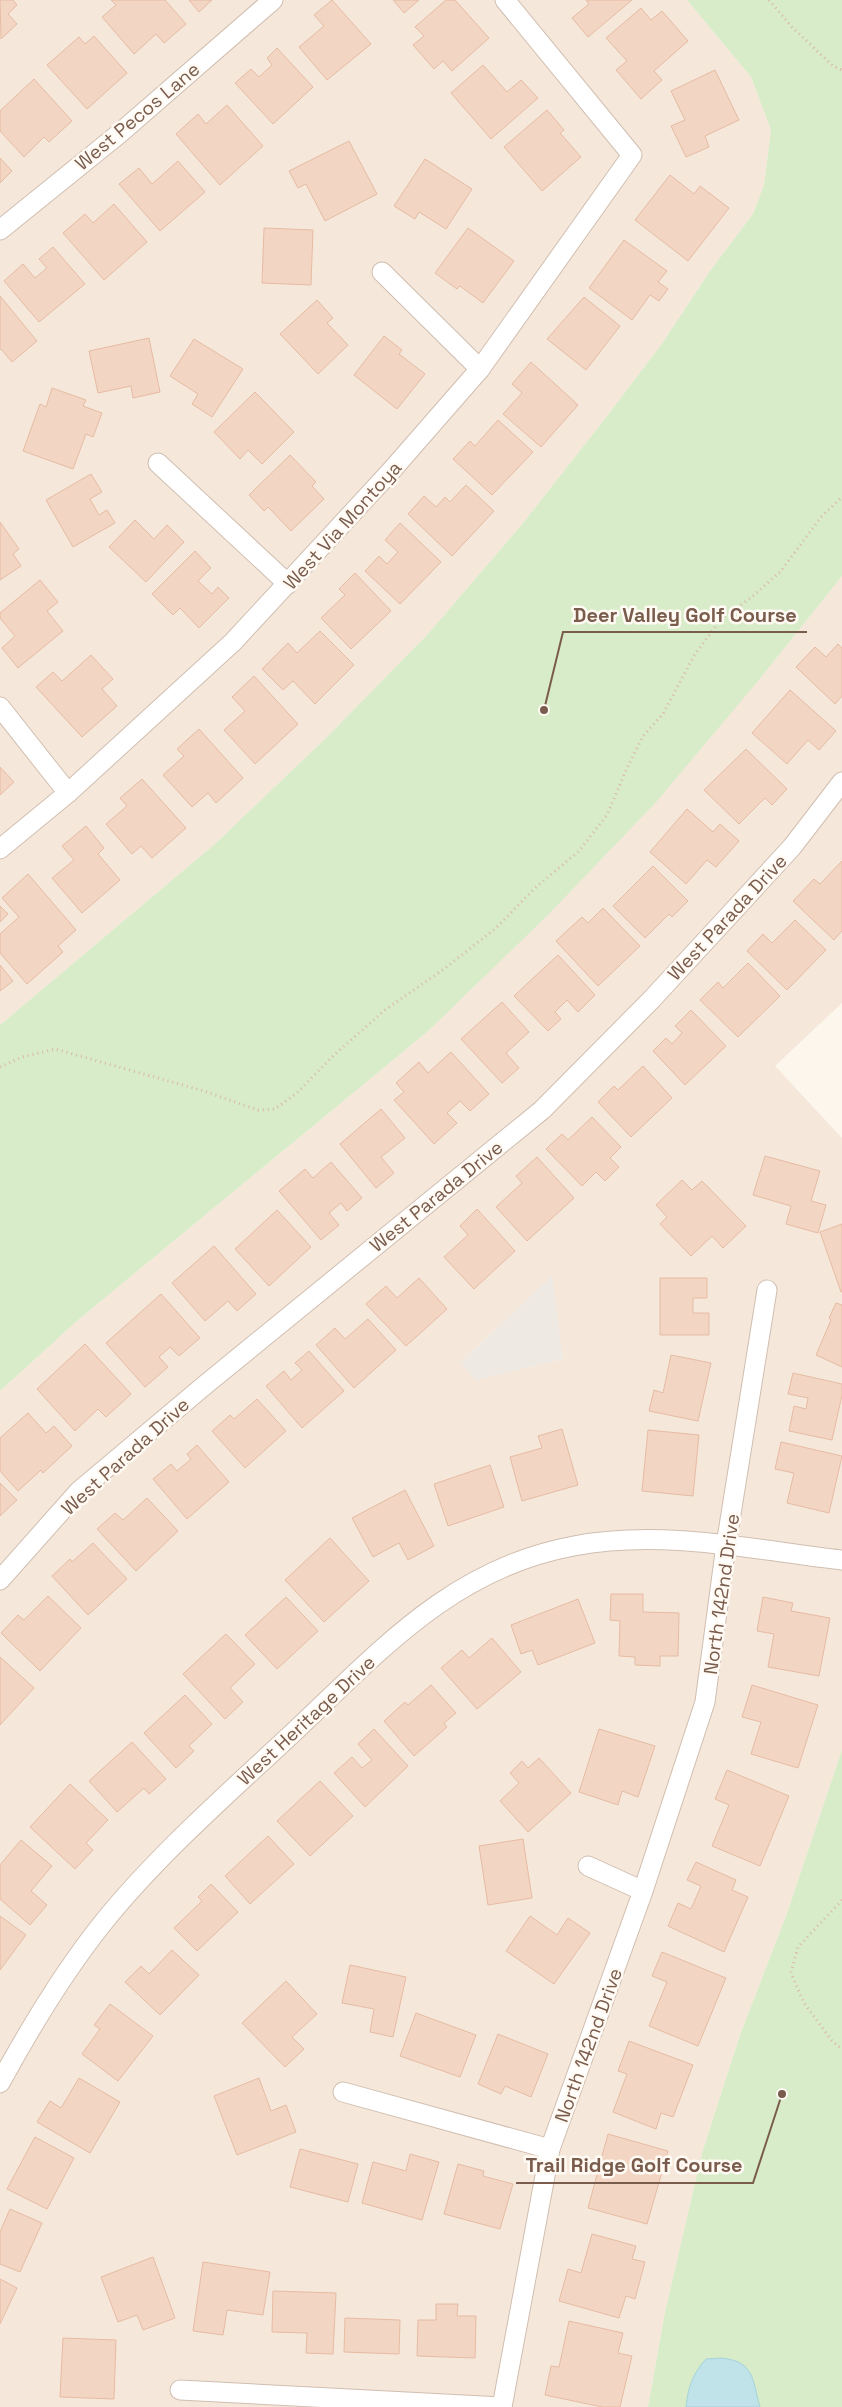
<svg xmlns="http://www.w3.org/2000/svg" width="842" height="2407" font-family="'Space Grotesk',sans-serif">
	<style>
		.residential { fill: #f5e8da; fill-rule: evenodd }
		.industrial { fill: #efe9e4 }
		.green { fill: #d8ecc9 }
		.water { fill: #bfe3e8; stroke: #a5d3da }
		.building { fill: #f3d5c3; stroke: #e6bba3 }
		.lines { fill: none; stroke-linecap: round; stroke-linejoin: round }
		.minor-casing { stroke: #d1beb0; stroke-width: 21 }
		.path { stroke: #d9b8a5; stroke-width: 3; stroke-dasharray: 1 4; stroke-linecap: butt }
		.minor { stroke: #fff; stroke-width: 19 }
		.labels { text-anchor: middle; stroke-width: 5; stroke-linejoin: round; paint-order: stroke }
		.street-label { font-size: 19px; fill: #7a5c4d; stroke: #fffaf3 }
		.leader { fill: none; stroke: #7a5c4d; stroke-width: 2 }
		.callout-dot { fill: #7a5c4d; stroke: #fffaf3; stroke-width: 2 }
		.callout-label { font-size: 20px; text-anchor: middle; font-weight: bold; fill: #7a5c4d; stroke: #fffaf3; stroke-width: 5; stroke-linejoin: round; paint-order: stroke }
	</style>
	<rect width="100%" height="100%" fill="#fdf6ec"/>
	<g class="residential">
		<polygon points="0,0 687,0 751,77 771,130 764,185 753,214 710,271 661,345 604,420 523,523 427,635 326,738 215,844 0,1025"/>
		<path d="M842,576V1003L775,1066L842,1138V1750L786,1916L740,2035L702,2153L665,2312L648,2407H0V1391L78,1320L427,1032L758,681ZM551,1277L563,1359L476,1380L461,1362Z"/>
	</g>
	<polygon class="industrial" points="552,1276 563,1359 476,1380 460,1363"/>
	<g class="green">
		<polygon points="687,0 842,0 842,576 758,681 657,801 548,915 427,1032 78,1320 0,1391 0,1025 215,844 326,738 427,635 523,523 604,420 661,345 710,271 753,214 764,185 771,130 751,77"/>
		<polygon points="842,1750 842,2407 648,2407 665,2312 702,2153 740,2035 786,1916"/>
	</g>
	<path class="water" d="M722,2358C755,2362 752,2379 760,2407H686C688,2387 693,2373 706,2359Z"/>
	<g class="building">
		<polygon points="0,0 13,0 17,5 8,14 17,24 1,39"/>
		<polygon points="111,0 165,0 186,24 164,43 156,34 134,54 102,17 116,5"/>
		<polygon points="189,0 212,0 199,12"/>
		<polygon points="332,0 371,44 327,80 299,47 324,26 314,15"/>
		<polygon points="393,0 419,0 404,13"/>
		<polygon points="446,0 455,0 489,38 452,71 443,61 434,69 413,45 424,36 415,27"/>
		<polygon points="586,0 632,0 588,37 572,18 589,4"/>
		<polygon points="641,8 651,20 662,11 688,41 654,71 662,80 641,99 616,70 627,61 606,38"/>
		<polygon points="94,36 127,73 87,109 47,65 79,37 85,44"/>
		<polygon points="277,48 313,87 273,124 235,83 251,69 259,77 272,65 267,58"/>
		<polygon points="483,65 507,92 521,80 538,98 491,139 451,93"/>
		<polygon points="715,70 739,120 705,136 709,147 686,157 671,126 685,120 671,91"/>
		<polygon points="34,79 72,121 49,142 44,137 24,157 0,131 0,111"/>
		<polygon points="227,105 263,146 220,185 176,134 198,114 206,124"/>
		<polygon points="547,110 564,130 560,133 581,157 542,191 504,147"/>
		<polygon points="349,141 377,194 325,221 306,184 298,188 289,171"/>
		<polygon points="0,158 12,171 0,183"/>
		<polygon points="425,159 472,189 446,229 419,212 415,219 394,206"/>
		<polygon points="178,161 205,192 160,231 119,184 139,168 152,184"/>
		<polygon points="670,175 694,194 700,186 729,208 688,261 635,220"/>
		<polygon points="114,204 147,242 104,280 63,233 85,214 93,223"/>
		<polygon points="264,228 313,230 311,285 262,283"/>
		<polygon points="468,228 514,261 483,303 460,286 457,289 435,273"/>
		<polygon points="624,240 667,271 658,282 668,289 659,301 650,295 632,320 589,288"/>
		<polygon points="53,247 85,284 39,322 4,281 23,264 35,278 47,268 39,259"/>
		<polygon points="0,296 37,341 12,362 1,349 0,350"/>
		<polygon points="584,297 620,326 586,370 547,339"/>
		<polygon points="317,300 333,318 327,323 348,345 318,374 280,334"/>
		<polygon points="384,336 402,350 399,354 425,374 397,409 354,375"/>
		<polygon points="149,338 160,392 133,398 131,386 98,393 89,351"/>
		<polygon points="194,339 243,369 212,417 192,404 198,394 170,376"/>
		<polygon points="531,362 578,405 541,447 503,414 522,393 512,384"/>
		<polygon points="52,388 86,400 83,406 102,413 93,437 86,434 73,469 23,451 40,404 46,407"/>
		<polygon points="255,392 294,432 262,464 248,450 240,459 214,432"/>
		<polygon points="498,420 533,452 492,495 453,459 470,441 475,446"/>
		<polygon points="290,455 316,482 312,486 324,499 291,531 268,507 264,511 249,495"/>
		<polygon points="91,474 102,492 90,499 99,515 107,510 115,523 73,547 46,500"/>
		<polygon points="466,485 494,511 452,556 408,514 424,496 436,507 445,497 450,502"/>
		<polygon points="135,520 154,539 167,525 184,542 146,582 109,547"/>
		<polygon points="0,522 19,549 13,554 21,566 0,580"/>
		<polygon points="400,523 441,562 400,604 365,571 379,556 387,564 398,552 385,540"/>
		<polygon points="195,551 211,568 198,581 212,594 218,587 229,598 199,628 180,608 173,615 152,594"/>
		<polygon points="355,573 391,611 351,649 321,618 345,595 339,589"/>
		<polygon points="40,580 58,602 47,611 63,631 18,668 2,648 15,636 0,618 0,613"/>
		<polygon points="320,631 354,665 315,704 293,681 283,690 262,669 288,643 297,653"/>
		<polygon points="838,644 842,648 842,696 835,704 796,667 815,647 826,657"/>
		<polygon points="91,655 113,679 102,689 117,706 82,737 36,687 53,672 62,681"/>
		<polygon points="254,676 298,724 255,764 224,730 245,711 232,697"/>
		<polygon points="790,690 836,731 819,750 808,740 787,764 752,733"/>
		<polygon points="199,729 243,778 216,803 208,793 192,807 163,775 184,756 177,749"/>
		<polygon points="746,749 787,789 772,805 765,798 739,824 704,790"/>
		<polygon points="0,767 14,782 0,795"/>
		<polygon points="142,779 186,828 152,858 141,846 132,854 106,824 127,806 120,798"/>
		<polygon points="687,809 713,832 720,824 739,841 716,867 707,860 686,884 650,852"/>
		<polygon points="86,826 104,848 98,854 120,880 82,913 52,878 74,860 62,846"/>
		<polygon points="842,861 842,931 834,940 793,901 814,879 820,884"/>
		<polygon points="653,866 688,901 672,917 669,914 645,938 613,906"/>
		<polygon points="28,874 76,930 58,946 63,952 27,984 0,953 0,934 19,917 2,898"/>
		<polygon points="0,906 8,914 0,922"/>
		<polygon points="603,908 640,946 598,986 556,941 582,917 588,923"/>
		<polygon points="795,920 826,950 787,990 747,951 763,934 772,943"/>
		<polygon points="558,955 595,995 578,1012 567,1000 555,1012 561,1019 548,1031 514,996"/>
		<polygon points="748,963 780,996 738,1037 700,1000 718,982 723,988"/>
		<polygon points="0,965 13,981 0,991"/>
		<polygon points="502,1002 529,1032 506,1053 519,1068 502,1083 461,1039"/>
		<polygon points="691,1010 726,1046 685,1085 653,1051 666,1038 672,1044 682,1033 675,1026"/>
		<polygon points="451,1052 489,1094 470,1111 460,1101 447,1113 457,1123 434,1144 394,1100 404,1092 396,1083 419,1062 428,1073"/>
		<polygon points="643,1066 672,1098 631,1137 598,1102 614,1086 618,1090"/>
		<polygon points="381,1109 405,1138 381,1157 394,1173 376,1188 340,1144"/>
		<polygon points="592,1117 621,1147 610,1158 619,1167 605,1181 596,1172 582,1186 546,1149 562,1134 568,1140"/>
		<polygon points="765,1156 820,1171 811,1201 826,1205 818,1233 786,1224 791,1206 753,1195"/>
		<polygon points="537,1157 574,1198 527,1241 496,1207 522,1183 516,1176"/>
		<polygon points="331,1162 362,1198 347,1211 341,1203 329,1213 339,1225 321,1240 279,1191 305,1169 313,1178"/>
		<polygon points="682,1180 692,1190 702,1181 746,1226 723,1248 712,1236 691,1256 660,1224 667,1217 656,1205"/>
		<polygon points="477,1209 515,1251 474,1289 444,1257 468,1235 460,1226"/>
		<polygon points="277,1210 311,1247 269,1286 235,1249"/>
		<polygon points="842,1224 842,1292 841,1292 820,1232"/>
		<polygon points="214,1246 256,1294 237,1311 228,1301 205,1321 172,1283"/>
		<polygon points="419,1278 447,1309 406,1346 366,1304 386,1286 397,1298"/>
		<polygon points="660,1278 707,1278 707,1298 693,1298 693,1313 709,1313 709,1335 660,1335"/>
		<polygon points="161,1294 200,1338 179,1356 170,1347 159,1357 168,1367 145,1387 106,1343"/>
		<polygon points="836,1303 842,1305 842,1367 816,1355 831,1320 829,1318"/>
		<polygon points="368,1319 396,1350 354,1388 316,1345 335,1328 345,1339"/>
		<polygon points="85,1344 131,1394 106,1417 98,1409 75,1431 37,1389"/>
		<polygon points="309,1351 344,1391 302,1428 266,1386 284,1371 291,1380 302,1370 295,1363"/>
		<polygon points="671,1355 711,1363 698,1421 649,1411 654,1390 663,1393"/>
		<polygon points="793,1373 842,1384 842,1395 832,1440 789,1431 794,1406 806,1409 808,1398 788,1394"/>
		<polygon points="257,1399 286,1431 245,1468 212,1431 230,1415 234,1419"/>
		<polygon points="28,1413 46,1433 54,1426 72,1446 43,1473 41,1470 18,1491 0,1471 0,1438"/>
		<polygon points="562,1429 578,1485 522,1501 510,1457 542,1448 538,1436"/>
		<polygon points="648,1430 699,1435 693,1496 642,1491"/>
		<polygon points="781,1442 842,1456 829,1513 787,1503 794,1473 775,1469"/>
		<polygon points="197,1445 229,1482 187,1519 153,1479 171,1464 177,1471 191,1459 187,1454"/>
		<polygon points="490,1465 504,1507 448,1526 434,1484"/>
		<polygon points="0,1483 17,1500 0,1516"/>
		<polygon points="405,1490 434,1546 408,1560 399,1543 373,1557 352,1518"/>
		<polygon points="147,1498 178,1531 136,1571 97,1529 115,1513 123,1520"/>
		<polygon points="330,1538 369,1581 324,1622 285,1580"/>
		<polygon points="93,1543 127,1579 88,1615 52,1576 70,1559 72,1562"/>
		<polygon points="611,1594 643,1594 643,1612 679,1613 678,1656 660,1656 660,1666 635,1665 635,1657 619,1656 620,1621 610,1620"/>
		<polygon points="48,1596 81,1628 40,1671 1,1633 18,1615 24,1620"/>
		<polygon points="286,1597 318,1631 277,1669 245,1635"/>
		<polygon points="763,1597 793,1603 791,1611 830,1618 819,1676 768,1667 774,1634 757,1631"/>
		<polygon points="578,1599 595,1643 538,1665 532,1650 521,1654 511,1625"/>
		<polygon points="226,1634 255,1664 230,1688 243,1702 225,1719 183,1674"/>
		<polygon points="492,1638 521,1672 477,1709 441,1668 462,1650 469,1658"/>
		<polygon points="0,1657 34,1688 0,1725"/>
		<polygon points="431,1685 456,1713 444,1723 447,1727 414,1756 384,1721 405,1702 408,1705"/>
		<polygon points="752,1685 818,1705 798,1768 751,1754 761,1722 742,1717"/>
		<polygon points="185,1695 212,1724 189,1746 194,1751 176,1768 144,1733"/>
		<polygon points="374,1729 408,1766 365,1807 334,1773 352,1757 362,1768 372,1760 358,1744"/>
		<polygon points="599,1729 655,1746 638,1797 622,1791 618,1805 579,1792"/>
		<polygon points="132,1742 166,1779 149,1794 144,1788 117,1812 89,1781"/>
		<polygon points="539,1758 571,1793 528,1832 500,1801 519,1783 510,1773 522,1761 528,1768"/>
		<polygon points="727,1770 789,1796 760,1866 712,1846 729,1805 715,1799"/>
		<polygon points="320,1781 353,1816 310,1856 277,1821"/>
		<polygon points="70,1784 108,1820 86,1843 93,1850 75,1869 30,1827"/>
		<polygon points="268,1836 294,1864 250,1904 225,1876"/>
		<polygon points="523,1839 532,1898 488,1905 479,1846"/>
		<polygon points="21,1840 52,1866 31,1891 47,1905 30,1925 0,1899 0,1865"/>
		<polygon points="696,1862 736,1880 732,1890 748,1897 724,1952 668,1926 678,1903 691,1909 701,1886 687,1880"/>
		<polygon points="211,1884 238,1912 197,1951 174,1928 202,1901 198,1897"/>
		<polygon points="0,1916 26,1935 0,1970"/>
		<polygon points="530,1916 557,1935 568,1918 590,1933 554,1984 506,1951"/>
		<polygon points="172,1950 199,1975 160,2015 125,1982 141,1966 149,1974"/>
		<polygon points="662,1952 726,1978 698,2046 649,2026 667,1982 652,1976"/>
		<polygon points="350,1965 406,1977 393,2037 370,2032 374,2009 342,2003"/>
		<polygon points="286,1981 317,2014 292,2037 304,2049 285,2067 242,2023"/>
		<polygon points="110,2004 153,2036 118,2081 82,2054 100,2029 94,2025"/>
		<polygon points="416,2013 476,2035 460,2077 400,2056"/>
		<polygon points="498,2034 548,2054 531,2097 505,2086 501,2094 478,2084"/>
		<polygon points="629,2041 693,2065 673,2117 661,2113 656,2129 613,2112 627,2074 618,2071"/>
		<polygon points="79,2078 120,2102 90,2153 37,2122 50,2101 61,2108"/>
		<polygon points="259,2078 271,2111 286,2105 296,2132 237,2155 214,2096"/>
		<polygon points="608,2134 668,2151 647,2224 588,2208"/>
		<polygon points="35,2137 74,2158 47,2209 7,2189"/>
		<polygon points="300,2149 358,2164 348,2202 290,2187"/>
		<polygon points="410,2154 439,2162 422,2220 362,2203 373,2162 406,2171"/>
		<polygon points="458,2164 484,2171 483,2176 513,2184 500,2229 444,2214"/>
		<polygon points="10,2209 42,2223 20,2272 0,2264 0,2232"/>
		<polygon points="592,2234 636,2246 632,2259 645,2262 635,2299 626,2296 619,2318 559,2301 568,2269 581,2273"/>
		<polygon points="153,2257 175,2318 143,2330 137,2315 118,2322 101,2277"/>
		<polygon points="203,2262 270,2272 263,2315 227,2310 223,2335 193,2331"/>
		<polygon points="0,2279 17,2288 0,2324"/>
		<polygon points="273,2291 336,2293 333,2354 306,2353 307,2333 272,2332"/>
		<polygon points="436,2304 458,2304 457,2316 476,2316 475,2358 417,2356 418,2320 436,2320"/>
		<polygon points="345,2318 400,2320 399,2354 344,2352"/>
		<polygon points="569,2321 623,2333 618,2353 632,2356 620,2407 602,2407 545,2395 551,2366 559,2367"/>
		<polygon points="63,2338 116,2340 114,2399 60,2397"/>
	</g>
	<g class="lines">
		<defs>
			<g id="minor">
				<polyline points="0,230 120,133 273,0"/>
				<polyline points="382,272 480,369"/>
				<polyline points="158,463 288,584"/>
				<polyline points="0,707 68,793"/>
				<polyline points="0,849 68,793 233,642 391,471 480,369 632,155 505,0"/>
				<polyline points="0,1580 79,1491 205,1385 542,1110 652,999 792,847 842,782"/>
				<polyline points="588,1866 643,1891"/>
				<path d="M0,2083C30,2028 63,1973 102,1924C159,1853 230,1792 296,1730C381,1650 453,1568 574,1546C663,1529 754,1550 842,1560"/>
				<polyline points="343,2092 550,2149"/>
				<polyline points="180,2390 502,2407"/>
				<polyline points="502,2407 550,2149 643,1891 705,1702 726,1545 767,1290"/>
			</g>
		</defs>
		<use href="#minor" class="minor-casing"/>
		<g class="path">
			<polyline points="769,0 792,27 833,66 842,70"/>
			<polyline points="0,1067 22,1057 55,1049 204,1091 258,1110 275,1109 297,1093 333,1056 385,1010 444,969 496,928 535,888 579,851 607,815 627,768 643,736 663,714 695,654 722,618 752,597 781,571 821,517 842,497"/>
			<polyline points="842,1900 798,1947 791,1973 804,2003 832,2041 842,2049"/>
		</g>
		<use href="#minor" class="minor"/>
	</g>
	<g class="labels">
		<g class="street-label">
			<text transform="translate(137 116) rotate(-40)" y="7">West Pecos Lane</text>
			<text transform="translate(342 525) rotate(-48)" y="7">West Via Montoya</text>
			<text transform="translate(727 917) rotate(-47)" y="7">West Parada Drive</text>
			<text transform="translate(436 1196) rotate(-39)" y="7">West Parada Drive</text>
			<text transform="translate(125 1456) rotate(-42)" y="7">West Parada Drive</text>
			<text transform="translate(721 1594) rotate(-82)" y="7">North 142nd Drive</text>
			<text transform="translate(306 1720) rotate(-43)" y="7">West Heritage Drive</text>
			<text transform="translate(588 2045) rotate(-70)" y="7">North 142nd Drive</text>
		</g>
	</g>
	<path class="leader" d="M544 710L563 632H807M782 2094L753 2183H516"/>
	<g class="callout-dot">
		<circle cx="544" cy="710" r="5"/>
		<circle cx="782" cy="2094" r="5"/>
	</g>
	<g class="callout-label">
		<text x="685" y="622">Deer Valley Golf Course</text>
		<text x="634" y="2172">Trail Ridge Golf Course</text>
	</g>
</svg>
